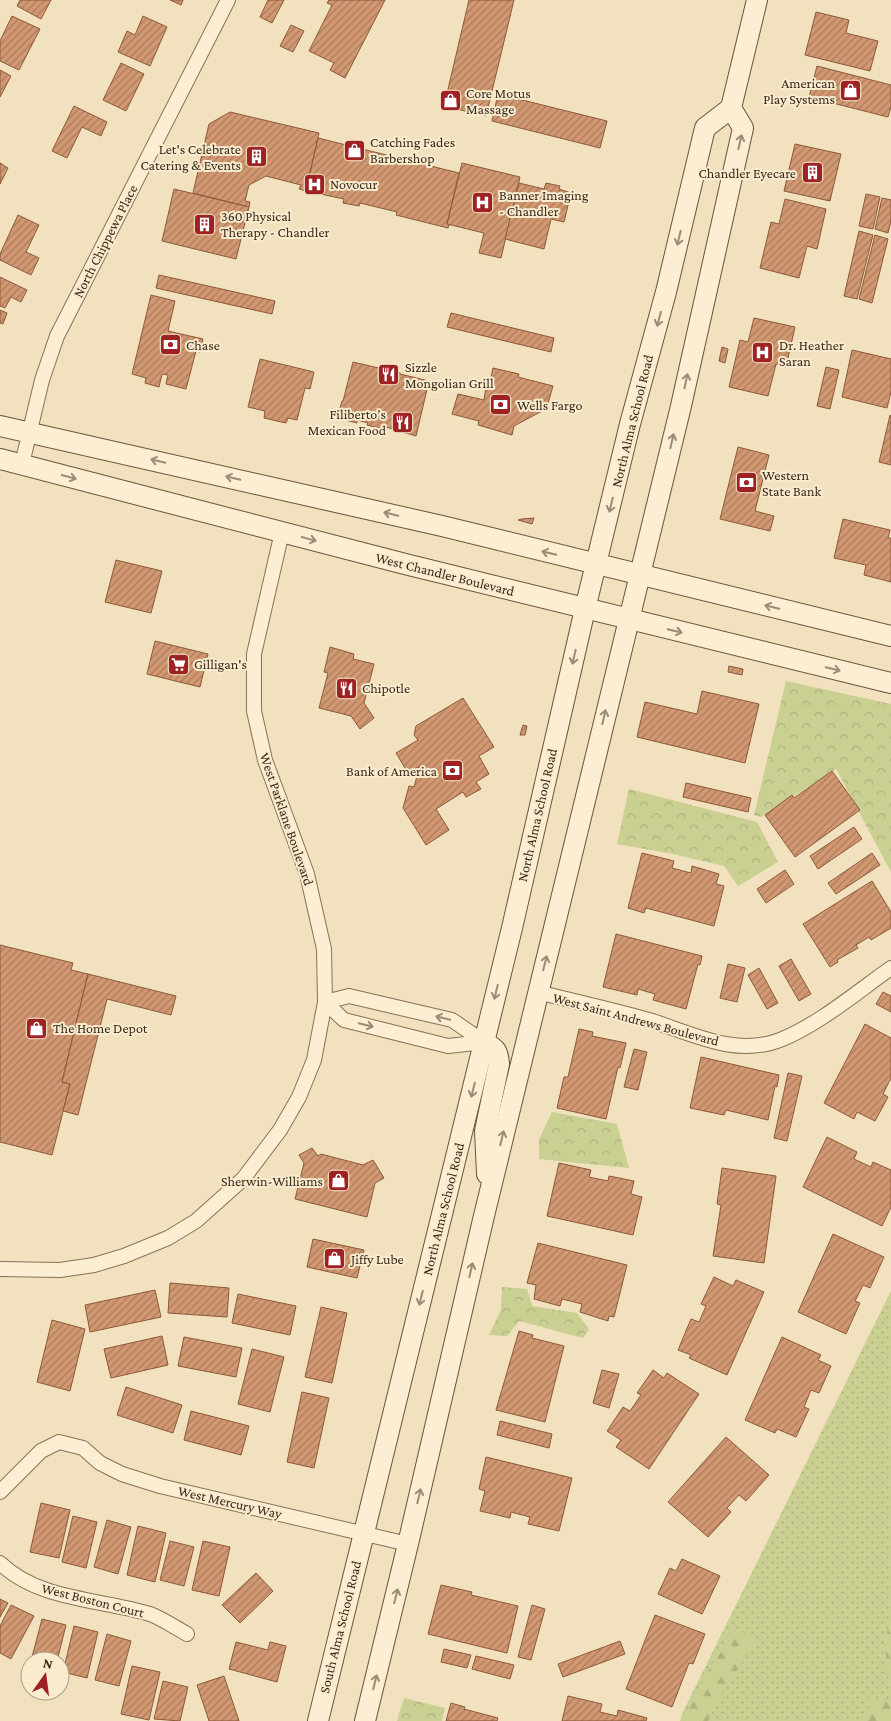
<svg xmlns="http://www.w3.org/2000/svg" width="891" height="1721" font-family="'Crimson Pro',serif">
	<style>
		.grass { fill: url(#grass-dots) }
		.forest { fill: url(#forest-firs) }
		.park { fill: url(#park-crowns) }
		.building { fill: url(#building-hatch); stroke: #8c5939 }
		.lines { fill: none; stroke-linecap: round; stroke-linejoin: round }
		.minor-casing { stroke: #8b7155; stroke-width: 16 }
		.secondary-casing { stroke: #6c5239; stroke-width: 22 }
		.minor { stroke: #fbeed2; stroke-width: 14 }
		.secondary { stroke: #fbeed2; stroke-width: 20 }
		.oneway { stroke: #9a8c76 }
		.labels { text-anchor: middle; stroke-width: 4; stroke-linejoin: round; paint-order: stroke }
		.poi-label { font-size: 14px; fill: #39291b; stroke: #f8ebce; text-anchor: start }
		.street-label { font-size: 14px; fill: #39291b; stroke: #f8ebce }
	</style>
	<defs>
		<pattern id="grass-dots" width="8" height="8" patternUnits="userSpaceOnUse" patternTransform="scale(1.25)"><rect width="8" height="8" fill="#c9d091"/><path d="M2 2h.1M6 6h.1" fill="none" stroke="#adb37c" stroke-width="1.8" stroke-linecap="round"/></pattern>
		<pattern id="forest-firs" width="22" height="20" patternUnits="userSpaceOnUse" patternTransform="scale(1.25)"><rect width="22" height="20" fill="#c9d091"/><path d="M5 1l3.5 6h-7zM16 11l3.5 6h-7z" fill="#adb37c"/></pattern>
		<pattern id="park-crowns" width="20" height="18" patternUnits="userSpaceOnUse" patternTransform="scale(1.25)"><rect width="20" height="18" fill="#c9d091"/><path d="M2 6a3 3 0 1 1 6 0M12 15a3 3 0 1 1 6 0" fill="none" stroke="#adb37c"/></pattern>
		<pattern id="building-hatch" width="6" height="6" patternUnits="userSpaceOnUse" patternTransform="scale(1.25)"><rect width="6" height="6" fill="#d29871"/><path d="M-1 1l2-2M0 6l6-6M5 7l2-2" fill="none" stroke="#ab7c5c"/></pattern>
	</defs>
	<rect width="100%" height="100%" fill="#f1e1be"/>
	<polygon class="grass" points="891,1291 891,1721 680,1721 683,1712"/>
	<g class="forest">
		<polygon points="891,1620 891,1674 886,1676 886,1635"/>
		<polygon points="732,1627 757,1639 720,1697 708,1721 685,1721 687,1711"/>
		<polygon points="887,1699 891,1705 891,1721 865,1721 871,1701"/>
	</g>
	<g class="park">
		<polygon points="786,681 891,704 891,872 836,769 761,817 754,815"/>
		<polygon points="629,789 757,822 778,862 738,886 724,866 673,854 617,844"/>
		<polygon points="552,1112 617,1124 629,1168 539,1159 539,1139"/>
		<polygon points="502,1287 527,1289 532,1306 577,1313 589,1329 583,1338 519,1321 507,1336 489,1335 501,1310"/>
		<polygon points="404,1698 445,1708 442,1721 397,1721"/>
	</g>
	<g class="building">
		<polygon points="20,0 51,0 41,19 17,6"/>
		<polygon points="170,0 183,0 181,5"/>
		<polygon points="268,0 284,0 272,23 260,17"/>
		<polygon points="329,0 385,0 345,78 330,70 334,63 309,51 332,5 327,3"/>
		<polygon points="469,0 514,0 486,116 444,106"/>
		<polygon points="816,12 849,20 846,33 878,41 870,71 805,55"/>
		<polygon points="12,16 40,29 19,70 0,61 0,41"/>
		<polygon points="143,16 167,27 150,66 118,52 127,31 135,35"/>
		<polygon points="291,25 304,31 293,52 280,46"/>
		<polygon points="121,63 144,74 126,111 103,100"/>
		<polygon points="817,66 891,85 891,107 888,117 809,97"/>
		<polygon points="0,70 11,76 0,97"/>
		<polygon points="498,94 607,121 600,148 492,121"/>
		<polygon points="74,106 107,122 101,136 82,127 67,158 52,151"/>
		<polygon points="230,112 319,133 306,191 299,189 301,185 266,176 249,185 245,201 250,202 249,207 193,193 209,124"/>
		<polygon points="318,138 459,173 447,224 449,225 448,228 396,215 397,212 360,203 359,206 343,203 344,199 306,191"/>
		<polygon points="795,144 841,154 830,201 784,191"/>
		<polygon points="0,163 8,168 0,184"/>
		<polygon points="462,163 520,177 501,258 479,253 484,233 447,224"/>
		<polygon points="519,183 544,189 546,183 560,186 559,189 571,193 564,222 551,219 544,249 505,239"/>
		<polygon points="174,189 249,207 236,259 162,241"/>
		<polygon points="866,194 880,197 873,229 859,226"/>
		<polygon points="882,198 891,200 891,221 888,233 875,229"/>
		<polygon points="785,199 826,209 817,249 807,246 799,278 760,268 771,222 779,224"/>
		<polygon points="18,215 39,225 26,252 39,258 31,275 0,260 0,254"/>
		<polygon points="859,231 873,235 857,299 844,296"/>
		<polygon points="875,235 888,239 872,303 859,299"/>
		<polygon points="159,275 275,301 272,314 156,288"/>
		<polygon points="0,277 27,290 21,302 11,297 5,308 0,306"/>
		<polygon points="151,295 175,301 168,331 203,339 200,352 196,351 186,389 166,384 168,375 162,374 159,387 145,383 146,378 132,374"/>
		<polygon points="0,310 7,313 3,324 0,323"/>
		<polygon points="451,313 554,338 551,352 447,327"/>
		<polygon points="754,318 795,327 786,367 776,364 768,396 729,387 740,340 748,342"/>
		<polygon points="722,347 728,349 725,363 719,361"/>
		<polygon points="852,350 891,359 891,392 887,408 842,397"/>
		<polygon points="260,359 314,372 310,389 305,388 297,420 288,418 286,423 264,418 265,411 248,407"/>
		<polygon points="353,362 400,373 400,374 429,381 416,436 386,427 386,430 367,425 368,423 357,420 357,423 337,418 342,401 343,401"/>
		<polygon points="826,367 839,370 830,409 817,406"/>
		<polygon points="493,368 519,374 518,377 553,386 546,410 544,410 514,426 512,435 478,425 479,421 452,414 458,394 484,400 487,381 490,382"/>
		<polygon points="890,415 891,416 891,465 879,462"/>
		<polygon points="738,447 769,455 755,511 774,516 770,531 720,519"/>
		<polygon points="534,518 532,524 518,520 522,519"/>
		<polygon points="843,519 890,530 888,538 891,538 891,582 864,575 866,565 834,558"/>
		<polygon points="116,560 162,571 151,613 105,602"/>
		<polygon points="155,641 208,654 200,687 147,674"/>
		<polygon points="330,647 354,654 353,659 374,664 364,703 374,718 360,729 351,716 319,708 328,673 324,672"/>
		<polygon points="729,666 743,669 742,675 728,672"/>
		<polygon points="702,691 759,704 745,763 637,737 645,702 697,714"/>
		<polygon points="463,698 494,747 479,756 489,774 476,782 481,789 466,797 463,792 436,809 449,830 426,845 403,808 409,786 414,787 419,769 418,767 408,773 396,753 418,740 414,735 416,726"/>
		<polygon points="523,725 527,726 525,735 520,735"/>
		<polygon points="832,771 860,810 795,857 765,815 792,795 794,798"/>
		<polygon points="686,783 751,798 748,812 683,797"/>
		<polygon points="854,827 862,839 818,869 810,856"/>
		<polygon points="642,853 674,861 672,868 691,873 692,866 719,874 716,884 724,886 714,926 646,908 644,913 628,908"/>
		<polygon points="872,853 880,865 836,894 828,883"/>
		<polygon points="785,870 794,884 766,903 757,889"/>
		<polygon points="872,881 891,912 891,928 871,940 869,937 856,945 858,948 837,960 838,962 830,967 803,924"/>
		<polygon points="616,934 702,956 700,965 698,964 686,1009 653,1000 655,994 638,989 637,995 603,987"/>
		<polygon points="0,945 73,963 71,970 88,974 62,1082 70,1084 52,1155 0,1142"/>
		<polygon points="791,959 811,994 799,1001 779,966"/>
		<polygon points="728,964 745,968 737,1002 720,998"/>
		<polygon points="759,968 778,1003 767,1009 748,975"/>
		<polygon points="88,974 176,996 171,1015 107,999 78,1115 63,1111 70,1084 62,1082"/>
		<polygon points="883,992 891,996 891,1012 876,1004"/>
		<polygon points="865,1024 891,1038 891,1078 883,1094 888,1097 875,1121 857,1112 854,1119 824,1103"/>
		<polygon points="579,1029 593,1032 592,1036 626,1043 620,1068 618,1067 606,1119 557,1108 564,1077 568,1077"/>
		<polygon points="634,1049 647,1052 638,1090 624,1087"/>
		<polygon points="701,1057 779,1075 777,1087 775,1086 768,1120 726,1110 724,1115 690,1108"/>
		<polygon points="788,1073 802,1076 787,1141 774,1138"/>
		<polygon points="827,1137 857,1152 854,1159 871,1167 873,1162 891,1170 891,1207 882,1226 803,1187"/>
		<polygon points="312,1148 318,1156 321,1154 363,1165 373,1160 384,1178 375,1183 367,1217 295,1199 304,1163 299,1155"/>
		<polygon points="559,1163 591,1170 589,1177 608,1181 609,1176 634,1181 631,1194 642,1197 633,1235 547,1216"/>
		<polygon points="722,1168 776,1176 764,1263 713,1256 721,1205 717,1204"/>
		<polygon points="833,1234 884,1257 870,1288 863,1285 855,1301 860,1303 846,1334 798,1312"/>
		<polygon points="313,1239 364,1250 357,1278 307,1267"/>
		<polygon points="538,1243 627,1265 614,1317 609,1316 608,1321 580,1312 582,1304 562,1299 560,1306 534,1299 536,1285 527,1283"/>
		<polygon points="714,1277 733,1286 736,1280 764,1292 727,1375 689,1358 691,1355 678,1350 691,1319 699,1322 706,1306 701,1304"/>
		<polygon points="170,1283 229,1288 227,1317 168,1313"/>
		<polygon points="155,1290 161,1317 90,1332 85,1305"/>
		<polygon points="238,1294 296,1306 290,1335 232,1323"/>
		<polygon points="321,1307 347,1313 332,1383 305,1377"/>
		<polygon points="52,1320 85,1329 70,1391 37,1382"/>
		<polygon points="519,1331 533,1335 532,1338 564,1346 545,1422 496,1410"/>
		<polygon points="162,1336 168,1365 111,1378 104,1349"/>
		<polygon points="184,1337 242,1348 236,1377 178,1366"/>
		<polygon points="782,1337 821,1355 818,1360 831,1366 819,1393 811,1390 804,1407 809,1409 796,1437 777,1429 775,1433 745,1420"/>
		<polygon points="252,1349 284,1357 270,1412 238,1404"/>
		<polygon points="602,1370 619,1374 609,1408 593,1403"/>
		<polygon points="653,1370 664,1378 667,1373 699,1394 649,1469 616,1447 621,1440 607,1431 623,1407 630,1411 641,1395 637,1393"/>
		<polygon points="126,1387 182,1405 173,1433 117,1415"/>
		<polygon points="302,1392 329,1398 314,1468 287,1462"/>
		<polygon points="191,1411 249,1426 241,1455 184,1440"/>
		<polygon points="500,1421 552,1434 549,1448 497,1435"/>
		<polygon points="726,1437 769,1475 746,1501 739,1495 727,1508 731,1512 708,1537 668,1502"/>
		<polygon points="486,1457 572,1478 559,1531 528,1524 530,1517 511,1512 510,1518 480,1511 485,1491 479,1489"/>
		<polygon points="41,1503 70,1510 59,1558 30,1552"/>
		<polygon points="73,1516 97,1522 86,1568 62,1562"/>
		<polygon points="107,1520 131,1527 118,1574 94,1567"/>
		<polygon points="138,1526 166,1533 155,1582 127,1575"/>
		<polygon points="170,1541 194,1547 184,1586 160,1580"/>
		<polygon points="203,1541 230,1547 219,1596 192,1590"/>
		<polygon points="682,1559 720,1576 702,1614 658,1594 670,1568 676,1571"/>
		<polygon points="256,1573 273,1591 240,1623 222,1605"/>
		<polygon points="441,1585 472,1592 471,1595 518,1606 507,1653 428,1634"/>
		<polygon points="0,1599 8,1603 0,1617"/>
		<polygon points="11,1605 34,1616 11,1659 0,1653 0,1626"/>
		<polygon points="532,1605 545,1609 531,1660 518,1657"/>
		<polygon points="655,1615 705,1634 693,1664 689,1663 672,1707 626,1689"/>
		<polygon points="42,1619 66,1625 57,1661 47,1661 32,1657"/>
		<polygon points="74,1626 98,1632 87,1678 63,1672"/>
		<polygon points="107,1634 131,1641 119,1686 95,1680"/>
		<polygon points="620,1641 625,1654 563,1677 558,1664"/>
		<polygon points="236,1642 268,1650 270,1642 286,1646 277,1682 229,1669"/>
		<polygon points="444,1649 471,1655 467,1668 441,1662"/>
		<polygon points="476,1656 514,1665 510,1679 472,1669"/>
		<polygon points="132,1666 160,1672 149,1720 121,1714"/>
		<polygon points="224,1676 239,1721 209,1721 197,1685"/>
		<polygon points="163,1681 188,1687 180,1721 154,1719"/>
		<polygon points="568,1696 602,1704 600,1712 617,1716 618,1710 647,1718 646,1721 562,1721"/>
		<polygon points="451,1703 465,1707 464,1709 498,1718 497,1721 446,1721"/>
	</g>
	<g class="lines">
		<defs>
			<g id="minor">
				<polyline points="22,464 42,380 57,336 228,0"/>
				<path d="M538,992C576,1002 614,1010 652,1021C693,1034 736,1057 780,1040C818,1025 857,992 891,968"/>
				<polyline points="325,1002 344,1020 448,1046 484,1042"/>
				<polyline points="325,1002 349,996 452,1020 484,1042"/>
				<polyline points="0,1269 60,1270 94,1265 124,1256 168,1238 196,1221 243,1179 280,1130 299,1097 314,1060 325,1002 324,949 307,874 265,760 254,711 254,654 282,532"/>
				<polyline points="0,1492 41,1451 59,1442 83,1448 100,1463 122,1474 160,1486 408,1544"/>
				<path d="M0,1563C39,1601 102,1599 150,1614C163,1619 176,1628 187,1634"/>
			</g>
			<g id="secondary">
				<polyline points="0,426 442,526 891,636"/>
				<polyline points="0,459 405,564 891,683"/>
				<path d="M484,1042C496,1049 498,1050 499,1064L485,1131L487,1174"/>
				<polyline points="318,1721 512,928 585,609 630,424 666,292 705,128 731,108 757,0"/>
				<polyline points="365,1721 408,1544 483,1220 681,406 743,128 731,108"/>
			</g>
		</defs>
		<use href="#minor" class="minor-casing"/>
		<use href="#secondary" class="secondary-casing"/>
		<use href="#minor" class="minor"/>
		<use href="#secondary" class="secondary"/>
	</g>
	<defs><path id="oneway-shaft" d="M-6 0H5M1.5-3L5.5 0L1.5 3" fill="none" stroke-width="1.6" stroke-linecap="round" stroke-linejoin="round" transform="scale(1.25)"/></defs>
	<g class="oneway">
		<use href="#oneway-shaft" transform="translate(740 142) rotate(-77)"/>
		<use href="#oneway-shaft" transform="translate(679 238) rotate(103)"/>
		<use href="#oneway-shaft" transform="translate(659 319) rotate(105)"/>
		<use href="#oneway-shaft" transform="translate(686 381) rotate(-78)"/>
		<use href="#oneway-shaft" transform="translate(672 441) rotate(-77)"/>
		<use href="#oneway-shaft" transform="translate(158 461) rotate(-167)"/>
		<use href="#oneway-shaft" transform="translate(69 477) rotate(15)"/>
		<use href="#oneway-shaft" transform="translate(233 478) rotate(-167)"/>
		<use href="#oneway-shaft" transform="translate(611 505) rotate(104)"/>
		<use href="#oneway-shaft" transform="translate(391 514) rotate(-167)"/>
		<use href="#oneway-shaft" transform="translate(309 539) rotate(15)"/>
		<use href="#oneway-shaft" transform="translate(549 553) rotate(-166)"/>
		<use href="#oneway-shaft" transform="translate(772 607) rotate(-166)"/>
		<use href="#oneway-shaft" transform="translate(675 631) rotate(13)"/>
		<use href="#oneway-shaft" transform="translate(574 657) rotate(103)"/>
		<use href="#oneway-shaft" transform="translate(833 669) rotate(14)"/>
		<use href="#oneway-shaft" transform="translate(604 717) rotate(-77)"/>
		<use href="#oneway-shaft" transform="translate(545 963) rotate(-76)"/>
		<use href="#oneway-shaft" transform="translate(496 992) rotate(104)"/>
		<use href="#oneway-shaft" transform="translate(443 1018) rotate(-167)"/>
		<use href="#oneway-shaft" transform="translate(366 1025) rotate(14)"/>
		<use href="#oneway-shaft" transform="translate(473 1090) rotate(104)"/>
		<use href="#oneway-shaft" transform="translate(502 1138) rotate(-76)"/>
		<use href="#oneway-shaft" transform="translate(471 1270) rotate(-77)"/>
		<use href="#oneway-shaft" transform="translate(421 1298) rotate(104)"/>
		<use href="#oneway-shaft" transform="translate(419 1496) rotate(-77)"/>
		<use href="#oneway-shaft" transform="translate(396 1596) rotate(-76)"/>
		<use href="#oneway-shaft" transform="translate(375 1682) rotate(-76)"/>
	</g>
	<defs>
		<symbol id="shop-square" viewBox="-11 -11 22 22"><rect x="-9" y="-9" width="18" height="18" rx="4" fill="#9e2124" stroke="#f8ebce"/><path d="M-5-2.5h2.3a2.7 3.5 0 0 1 5.4 0H5L5.5 6h-11ZM-1.5-2.5h3a1.5 2.3 0 0 0-3 0Z" fill="#fff"/></symbol>
		<symbol id="building-square" viewBox="-11 -11 22 22"><rect x="-9" y="-9" width="18" height="18" rx="4" fill="#9e2124" stroke="#f8ebce"/><path d="M-4-6H4V6H1V3H-1V6H-4ZM-2.5-4.3h1.7v1.8h-1.7ZM.8-4.3h1.7v1.8H.8ZM-2.5-1h1.7V.8h-1.7ZM.8-1h1.7V.8H.8Z" fill="#fff"/></symbol>
		<symbol id="hospital-square" viewBox="-11 -11 22 22"><rect x="-9" y="-9" width="18" height="18" rx="4" fill="#9e2124" stroke="#f8ebce"/><path d="M-5-5h3v3.5h4V-5h3V5h-3V1.5h-4V5h-3Z" fill="#fff"/></symbol>
		<symbol id="bank-square" viewBox="-11 -11 22 22"><rect x="-9" y="-9" width="18" height="18" rx="4" fill="#9e2124" stroke="#f8ebce"/><path d="M-6-4H6V4H-6ZM0-2.3a2.3 2.3 0 1 0 0 4.6a2.3 2.3 0 1 0 0-4.6Z" fill="#fff"/></symbol>
		<symbol id="restaurant-square" viewBox="-11 -11 22 22"><rect x="-9" y="-9" width="18" height="18" rx="4" fill="#9e2124" stroke="#f8ebce"/><path d="M-5-6h1v4h1v-4h1v4h1v-4h1v5L-1.5 .5V6h-2V.5L-5-1ZM5-6V6H3V1.5H1.5Q1.5-4 5-6Z" fill="#fff"/></symbol>
		<symbol id="supermarket-square" viewBox="-11 -11 22 22"><rect x="-9" y="-9" width="18" height="18" rx="4" fill="#9e2124" stroke="#f8ebce"/><path d="M-6-5.5h2.5l.6 2H6L4.5 2H-2.5L-4.4-4H-6ZM-1.5 3.2a1.3 1.3 0 1 0 .1 0ZM3 3.2a1.3 1.3 0 1 0 .1 0Z" fill="#fff"/></symbol>
	</defs>
	<g fill-rule="evenodd">
		<use href="#shop-square" x="838" y="78" width="25" height="25"/>
		<use href="#shop-square" x="438" y="88" width="25" height="25"/>
		<use href="#shop-square" x="342" y="138" width="25" height="25"/>
		<use href="#building-square" x="244" y="144" width="25" height="25"/>
		<use href="#building-square" x="800" y="160" width="25" height="25"/>
		<use href="#hospital-square" x="302" y="172" width="25" height="25"/>
		<use href="#hospital-square" x="470" y="190" width="25" height="25"/>
		<use href="#building-square" x="192" y="212" width="25" height="25"/>
		<use href="#bank-square" x="158" y="332" width="25" height="25"/>
		<use href="#hospital-square" x="750" y="340" width="25" height="25"/>
		<use href="#restaurant-square" x="376" y="362" width="25" height="25"/>
		<use href="#bank-square" x="488" y="392" width="25" height="25"/>
		<use href="#restaurant-square" x="390" y="410" width="25" height="25"/>
		<use href="#bank-square" x="734" y="470" width="25" height="25"/>
		<use href="#supermarket-square" x="166" y="652" width="25" height="25"/>
		<use href="#restaurant-square" x="334" y="676" width="25" height="25"/>
		<use href="#bank-square" x="440" y="758" width="25" height="25"/>
		<use href="#shop-square" x="24" y="1016" width="25" height="25"/>
		<use href="#shop-square" x="326" y="1168" width="25" height="25"/>
		<use href="#shop-square" x="322" y="1246" width="25" height="25"/>
	</g>
	<g class="labels">
		<g class="poi-label">
			<text x="835" y="88" text-anchor="end">American<tspan x="835" dy="16">Play Systems</tspan></text>
			<text x="466" y="98">Core Motus<tspan x="466" dy="16">Massage</tspan></text>
			<text x="370" y="147">Catching Fades<tspan x="370" dy="16">Barbershop</tspan></text>
			<text x="241" y="154" text-anchor="end">Let's Celebrate<tspan x="241" dy="16">Catering &amp; Events</tspan></text>
			<text x="796" y="178" text-anchor="end">Chandler Eyecare</text>
			<text x="330" y="189">Novocur</text>
			<text x="499" y="200">Banner Imaging<tspan x="499" dy="16">- Chandler</tspan></text>
			<text x="221" y="221">360 Physical<tspan x="221" dy="16">Therapy - Chandler</tspan></text>
			<text x="186" y="350">Chase</text>
			<text x="779" y="350">Dr. Heather<tspan x="779" dy="16">Saran</tspan></text>
			<text x="405" y="372">Sizzle<tspan x="405" dy="16">Mongolian Grill</tspan></text>
			<text x="517" y="410">Wells Fargo</text>
			<text x="386" y="419" text-anchor="end">Filiberto’s<tspan x="386" dy="16">Mexican Food</tspan></text>
			<text x="762" y="480">Western<tspan x="762" dy="16">State Bank</tspan></text>
			<text x="194" y="669">Gilligan's</text>
			<text x="362" y="693">Chipotle</text>
			<text x="437" y="776" text-anchor="end">Bank of America</text>
			<text x="53" y="1033">The Home Depot</text>
			<text x="323" y="1186" text-anchor="end">Sherwin-Williams</text>
			<text x="351" y="1264">Jiffy Lube</text>
		</g>
		<g class="street-label">
			<text transform="translate(105 241) rotate(-63)" y="5">North Chippewa Place</text>
			<text transform="translate(632 421) rotate(-76)" y="5">North Alma School Road</text>
			<text transform="translate(445 574) rotate(14)" y="5">West Chandler Boulevard</text>
			<text transform="translate(537 815) rotate(-77)" y="5">North Alma School Road</text>
			<text transform="translate(287 819) rotate(71)" y="5">West Parklane Boulevard</text>
			<text transform="translate(636 1019) rotate(15)" y="5">West Saint Andrews Boulevard</text>
			<text transform="translate(443 1209) rotate(-76)" y="5">North Alma School Road</text>
			<text transform="translate(230 1502) rotate(13)" y="5">West Mercury Way</text>
			<text transform="translate(93 1600) rotate(14)" y="5">West Boston Court</text>
			<text transform="translate(340 1627) rotate(-76)" y="5">South Alma School Road</text>
		</g>
	</g>
	<g transform="translate(45 1676) rotate(14)"><circle r="24" fill="#f8ebce" stroke="#ac9d86"/>
	<path d="M0-4L9 19L0 12L-9 19Z" fill="#9e2124"/>
	<text y="-8" font-size="14" font-weight="bold" text-anchor="middle" fill="#39291b">N</text>
	</g>
</svg>
